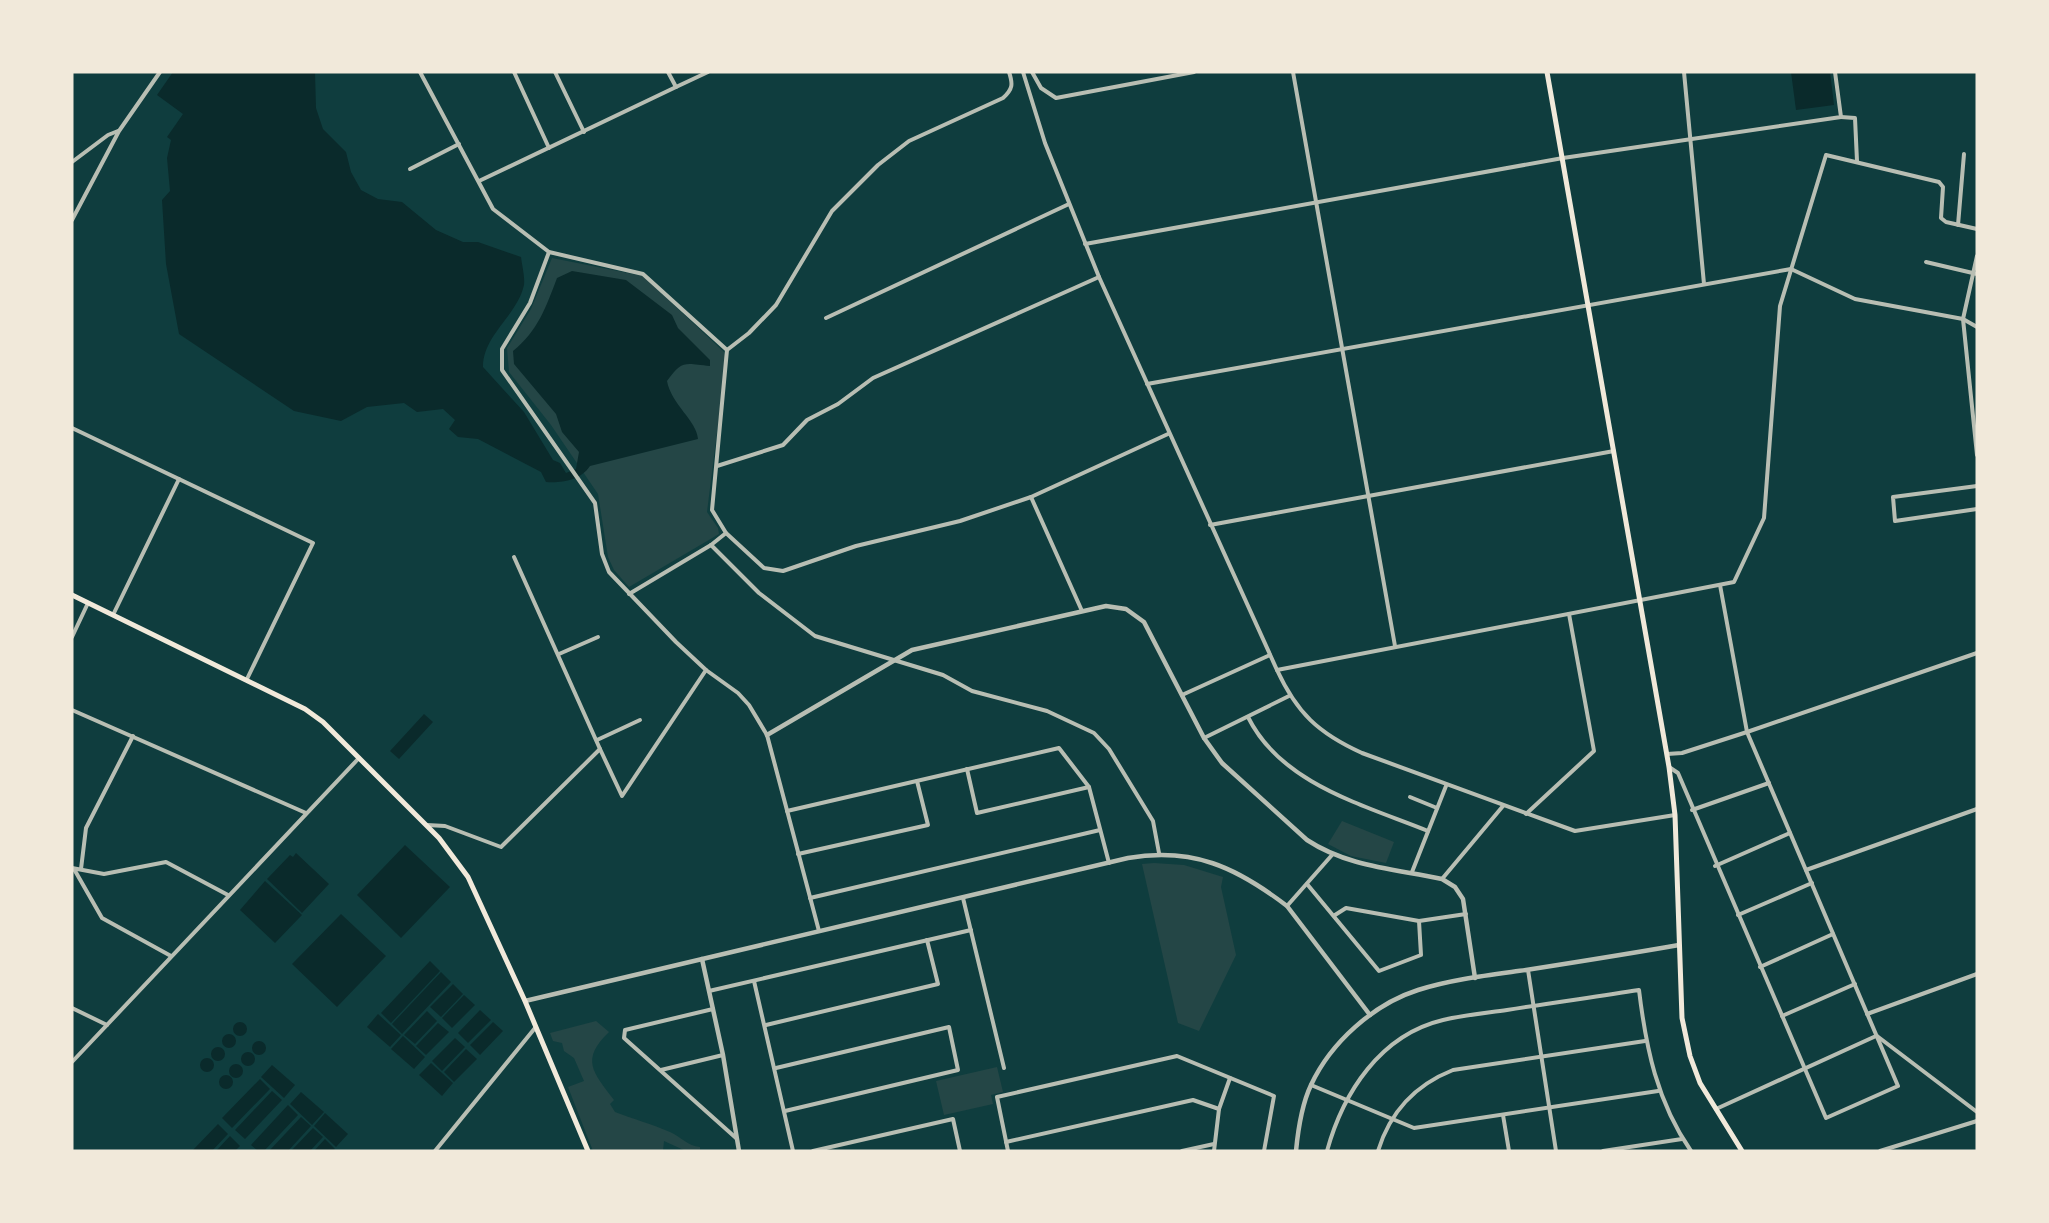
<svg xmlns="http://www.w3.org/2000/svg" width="2049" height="1223" font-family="'PT Sans Narrow',sans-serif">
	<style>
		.green { fill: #244646 }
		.water { fill: #0a2a2b }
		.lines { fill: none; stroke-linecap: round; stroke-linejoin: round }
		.minor { stroke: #b8beb3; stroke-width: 4 }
		.tertiary { stroke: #b8beb3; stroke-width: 4.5 }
		.secondary { stroke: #f1e9da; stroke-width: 5 }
	</style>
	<rect width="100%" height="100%" fill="#0f3d3e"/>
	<g class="green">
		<polygon points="552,258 643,276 724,352 726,361 707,512 718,528 719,534 629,587 614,570 608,557 598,494 551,425 509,372 507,348 531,309"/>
		<polygon points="1342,821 1394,842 1386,863 1351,856 1328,844"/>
		<polygon points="1154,863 1184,865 1223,877 1221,887 1236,955 1199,1031 1178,1023 1142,864"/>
		<path d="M596,1021L609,1032C580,1060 593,1072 614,1100L610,1104L615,1112C633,1119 652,1124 670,1132C681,1137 688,1146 700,1147V1151H686L664,1141L663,1151H593L568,1087L584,1081L574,1058L564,1051L562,1043L553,1041L550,1033Z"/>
		<polygon points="997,1067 1003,1092 991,1095 993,1104 944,1115 936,1081"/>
	</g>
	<g class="water">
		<path d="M173,72H315L316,108L323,129L346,152L351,172L361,190L378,199L402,202L436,230L463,242H478L521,257C522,265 525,277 524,285C517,316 483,335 483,367L524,412L553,460L560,463L566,473L576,469L579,452L562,432L556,414L514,364L513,351C538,331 546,307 557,278L572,271L626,280L672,315L678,328L710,360V366C684,363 682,360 667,381C671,404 697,421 698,439L590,466C580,481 561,483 546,482L541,472L478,439L458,437L449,429L455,420L443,409L417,412L404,403L367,407L341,421L294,411L179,334L166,264L162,200L170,191L167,158L171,140L167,137L183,114L157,95Z"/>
		<polygon points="1791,72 1830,72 1834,105 1796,110"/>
		<polygon points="424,714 433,722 399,759 390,751"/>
		<polygon points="405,845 450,887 401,938 357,895"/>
		<polygon points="296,853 329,884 302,913 267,879 290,855 293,857"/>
		<polygon points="265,881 302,915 275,943 240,910"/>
		<polygon points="341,914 386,956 337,1007 292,964"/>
		<polygon points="430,961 440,971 391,1023 381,1013"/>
		<polygon points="441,972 451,982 402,1034 392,1024"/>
		<polygon points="453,984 463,994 441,1017 430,1007"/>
		<polygon points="464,995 475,1005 452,1028 442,1018"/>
		<polygon points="480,1010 491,1020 468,1043 458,1033"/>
		<polygon points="427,1011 437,1021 415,1044 404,1035"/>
		<polygon points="378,1014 401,1035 390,1047 367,1027"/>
		<circle cx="240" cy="1029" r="7"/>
		<polygon points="493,1022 503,1031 480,1055 470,1045"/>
		<polygon points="438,1023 449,1032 426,1055 416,1046"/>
		<circle cx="229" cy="1041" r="7"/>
		<polygon points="403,1036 425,1057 414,1069 391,1049"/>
		<polygon points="455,1038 465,1047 442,1071 432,1061"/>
		<circle cx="259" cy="1048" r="7"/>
		<circle cx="218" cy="1054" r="7"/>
		<polygon points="466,1049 477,1059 454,1082 444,1072"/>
		<circle cx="248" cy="1059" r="7"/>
		<circle cx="207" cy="1065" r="7"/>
		<polygon points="431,1063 453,1083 442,1096 419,1075"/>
		<circle cx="236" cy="1071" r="7"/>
		<polygon points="272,1065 295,1085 284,1098 261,1077"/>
		<circle cx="226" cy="1082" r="7"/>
		<polygon points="260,1079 270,1089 232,1128 222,1118"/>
		<polygon points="272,1091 282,1100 245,1139 235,1130"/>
		<polygon points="301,1092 324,1112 312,1125 290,1104"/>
		<polygon points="288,1105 298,1115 264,1151 258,1151 251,1145"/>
		<polygon points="325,1113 348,1134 336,1147 314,1126"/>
		<polygon points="301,1117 311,1126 288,1151 269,1151"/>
		<polygon points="218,1124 228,1134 212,1151 192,1151"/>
		<polygon points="313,1128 323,1137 310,1151 291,1151"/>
		<polygon points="230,1136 240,1146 235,1151 216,1151"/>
		<polygon points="325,1139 335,1149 333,1151 314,1151"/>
	</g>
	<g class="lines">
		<g class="minor">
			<polyline points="420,72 493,209 549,252 643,274 727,350 712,510 726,533 764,568 783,571 856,546 960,521 1031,497 1168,434"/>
			<polyline points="514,72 549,148"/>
			<polyline points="555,72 584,132"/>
			<polyline points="668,72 676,87 708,72"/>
			<path d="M1023,72L1045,143L1099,277L1277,670C1297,713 1318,733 1362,753L1575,831L1675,815"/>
			<polyline points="1032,72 1041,88 1056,98 1194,72"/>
			<polyline points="1293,72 1395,646"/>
			<polyline points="1684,72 1704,284"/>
			<polyline points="1841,117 1855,118 1857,161"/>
			<polyline points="72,162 108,135 118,131"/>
			<polyline points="410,169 459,144"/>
			<polyline points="479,181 676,87"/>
			<polyline points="72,220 119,131 160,72"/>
			<polyline points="1958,225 1964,154"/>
			<polyline points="1085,244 1563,158 1841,117 1835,72"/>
			<polyline points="549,252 530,303 502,349 502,370 595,503 602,554 609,572 676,642 706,670 738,693 749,705 767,735 819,931"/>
			<polyline points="1977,256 1963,319 1977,455"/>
			<polyline points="1926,262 1977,274"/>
			<polyline points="826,318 1069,204"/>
			<path d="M727,350L749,333L776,305L832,211L878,165L909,141L1003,98C1013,89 1013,84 1009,72"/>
			<polyline points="1147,384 1791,269 1855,299 1963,319 1977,327"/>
			<polyline points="72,428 313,543 247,679"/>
			<polyline points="717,466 783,445 807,420 838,404 873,378 1099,277"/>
			<polyline points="1977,486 1893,497 1895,521 1977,509"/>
			<polyline points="1031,497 1082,611"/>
			<polyline points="1210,525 1614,451"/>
			<polyline points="711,545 759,593 815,636 943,675 972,691 1047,711 1094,733 1109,749 1153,821 1159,853"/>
			<polyline points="514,557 600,749"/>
			<polyline points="629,594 711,545 726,533"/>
			<polyline points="113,615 179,479"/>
			<polyline points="72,637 88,603"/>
			<polyline points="559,654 598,637"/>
			<polyline points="1277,670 1734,582 1764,518 1780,306 1826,155 1939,182 1943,187 1941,218 1946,222 1977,229"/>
			<polyline points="1182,695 1270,655"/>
			<polyline points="72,710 306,813"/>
			<path d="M1248,717C1281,784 1364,805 1428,831"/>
			<polyline points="1204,738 1289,696"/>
			<polyline points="597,740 640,720"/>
			<polyline points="1667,754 1682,753 1747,732 1977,653"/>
			<polyline points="1669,767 1678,773 1826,1118 1898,1086 1747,732 1720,585"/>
			<polyline points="967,769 977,813 1089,787"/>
			<polyline points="1410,797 1437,808"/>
			<polyline points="1692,810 1769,783"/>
			<polyline points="787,811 1059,748 1089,787 1109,863"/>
			<polyline points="1526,814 1594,751 1569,614"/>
			<polyline points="427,825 445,826 501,847 600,749 622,796 706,670"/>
			<polyline points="798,854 928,825 917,781"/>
			<polyline points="1715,866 1790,833"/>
			<polyline points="72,868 104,874 166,862 228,895"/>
			<polyline points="74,869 102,918 171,956"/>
			<polyline points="81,869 86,828 133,736"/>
			<polyline points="1806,870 1977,809"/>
			<polyline points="1412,872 1446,786"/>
			<polyline points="1442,879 1503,806"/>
			<polyline points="1307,884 1379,971 1421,955 1419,921 1466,914"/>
			<polyline points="810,898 1100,830"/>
			<polyline points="963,898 1004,1068"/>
			<polyline points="1287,906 1332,855"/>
			<polyline points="1335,915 1346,908 1419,921"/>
			<polyline points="1738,915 1812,883"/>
			<polyline points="1760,967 1833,934"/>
			<polyline points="1528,970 1556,1151"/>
			<polyline points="754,981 793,1151"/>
			<polyline points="709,991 971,930"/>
			<polyline points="72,1008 107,1025"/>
			<polyline points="713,1009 625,1030 624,1038 736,1138"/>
			<polyline points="1867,1014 1977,974"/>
			<polyline points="1782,1016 1855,984"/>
			<polyline points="766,1025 938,984 927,940"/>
			<polyline points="1877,1036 1977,1112"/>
			<polyline points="72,1062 359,758"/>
			<polyline points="776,1068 949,1027 958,1070 785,1111"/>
			<polyline points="661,1070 723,1055"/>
			<polyline points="1311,1085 1414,1128 1658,1091"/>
			<polyline points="1716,1109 1876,1036"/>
			<polyline points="1503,1115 1509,1151"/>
			<polyline points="1006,1142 1193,1100 1219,1109"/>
			<polyline points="435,1151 535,1028"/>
			<polyline points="813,1151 953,1119 960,1151"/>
			<polyline points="1008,1151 997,1097 1177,1056 1274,1096 1264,1151"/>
			<polyline points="1182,1151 1214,1144"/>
			<polyline points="1214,1151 1219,1109 1230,1078"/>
			<path d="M1327,1151C1343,1093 1380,1035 1443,1020C1464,1015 1486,1013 1507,1010C1550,1003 1595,997 1639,990C1646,1048 1657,1102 1691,1151"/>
			<path d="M1378,1151C1390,1112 1415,1085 1453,1070L1645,1041"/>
			<polyline points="1603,1151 1682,1139"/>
			<polyline points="1880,1151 1977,1121"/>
		</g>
		<g class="tertiary">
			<path d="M767,735L912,650L1106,606L1126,609L1144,622L1204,738L1222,763L1307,840C1348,867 1396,869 1442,879L1455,887L1463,899L1475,978"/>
			<polyline points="702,959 723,1055 739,1151"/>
			<path d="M525,1001L1128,858C1193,847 1236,867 1287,906L1370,1015"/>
			<path d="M1296,1151C1298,1130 1302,1104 1311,1085C1331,1042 1374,1004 1418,990C1453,979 1490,975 1526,970C1577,962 1628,954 1679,945"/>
		</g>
		<g class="secondary">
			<polyline points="1547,72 1669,767 1675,815 1682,1018 1690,1056 1700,1083 1742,1151"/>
			<polyline points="72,595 305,709 323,722 439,838 468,877 525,1001 588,1151"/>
		</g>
	</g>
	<rect width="2049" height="1223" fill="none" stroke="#f1e9da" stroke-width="147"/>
</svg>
